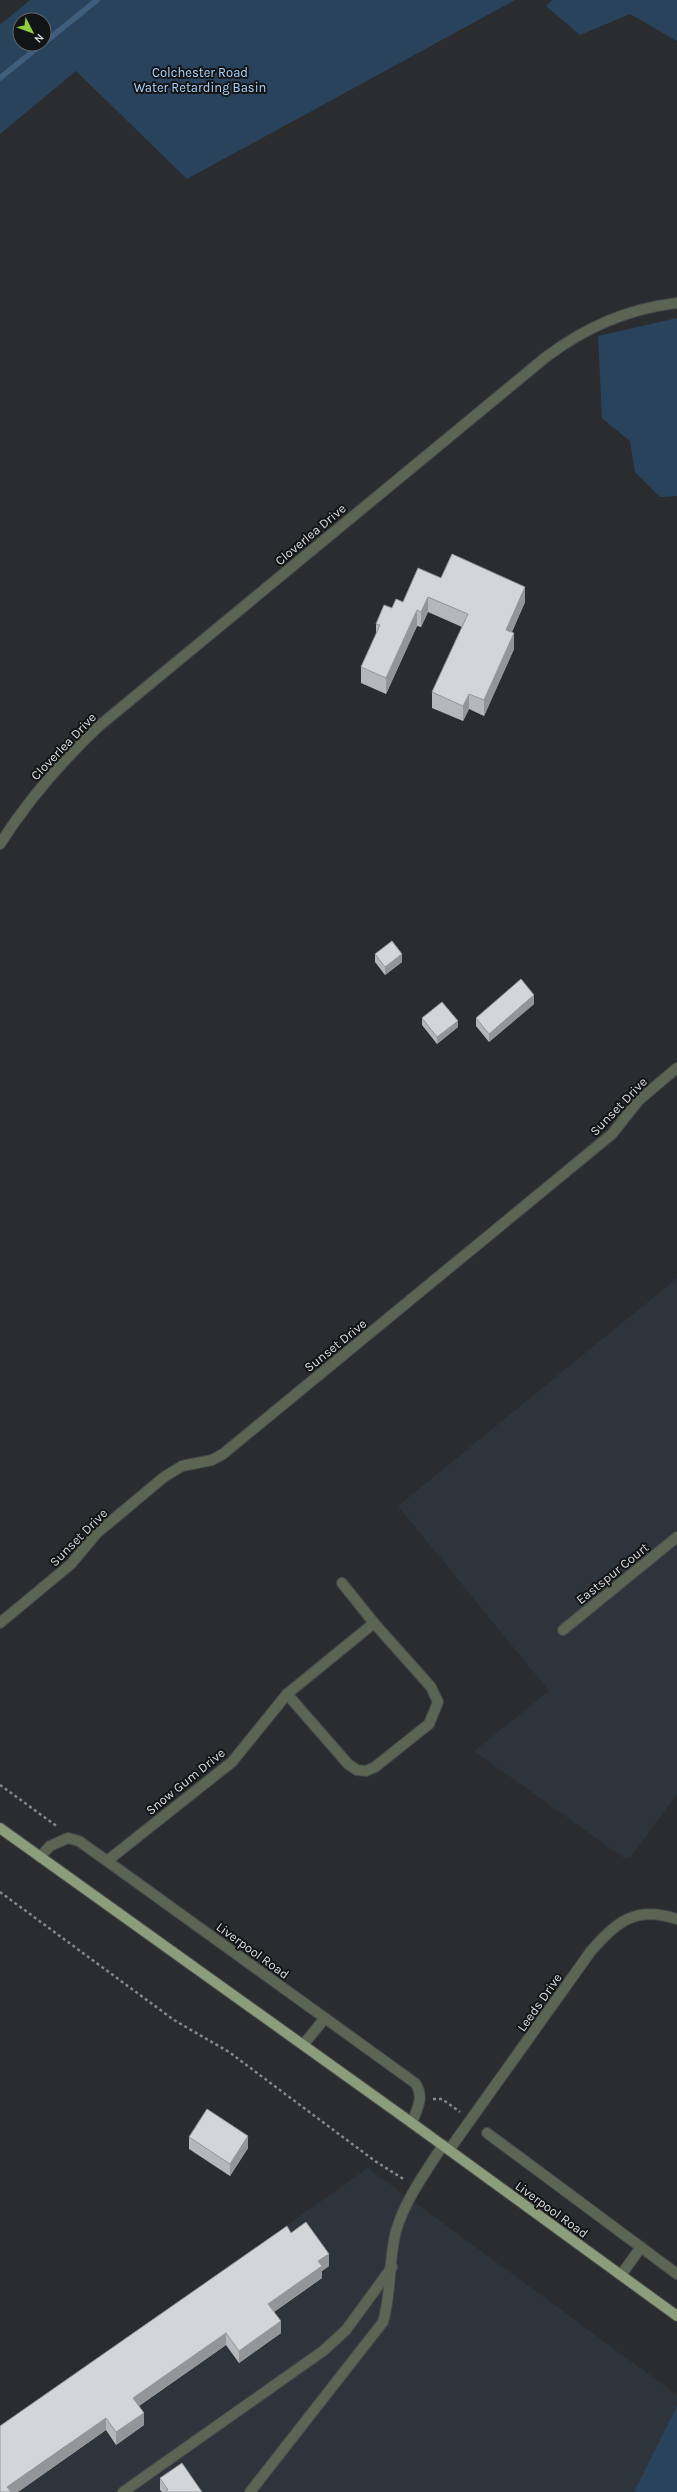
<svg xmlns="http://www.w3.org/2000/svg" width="677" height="2492" font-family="Karla,sans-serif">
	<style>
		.built { fill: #2e343c }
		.green { fill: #2a435d; fill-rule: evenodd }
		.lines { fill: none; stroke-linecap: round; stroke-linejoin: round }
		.stream { stroke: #3f5d7d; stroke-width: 5.5 }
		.minor-casing { stroke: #46484b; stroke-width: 12 }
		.major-casing { stroke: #46484b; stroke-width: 12 }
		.path { stroke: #87888b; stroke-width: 2.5; stroke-dasharray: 3 3; stroke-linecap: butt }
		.minor { stroke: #5c6554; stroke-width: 10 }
		.major { stroke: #8c9d7b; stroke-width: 10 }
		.wall { fill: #b5b8bb }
		.shaded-wall { fill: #939698 }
		.building { fill: #d2d6d9; stroke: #939698 }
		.labels { text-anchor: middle; stroke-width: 4; stroke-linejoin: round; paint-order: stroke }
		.park-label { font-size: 13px; fill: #abd4ff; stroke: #131415 }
		.street-label { font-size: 13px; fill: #dcdddf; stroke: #131415 }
	</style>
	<rect width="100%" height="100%" fill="#2a2c2f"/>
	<g class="built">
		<polygon points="677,1278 677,1794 631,1857 624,1858 474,1751 549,1691 398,1506"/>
		<polygon points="368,2168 677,2395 677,2406 634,2492 0,2492 0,2427"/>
	</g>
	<g class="green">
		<path d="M30,0H515L187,179L76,71L0,134V25ZM20,20H44V44H20Z"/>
		<polygon points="552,0 677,0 677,41 630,14 580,35 546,6"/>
		<polygon points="677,318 677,496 660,497 635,472 630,441 602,418 598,336"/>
		<polygon points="677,2406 677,2492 634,2492"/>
	</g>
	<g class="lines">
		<g class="stream">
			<polyline points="44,43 97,0"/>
			<polyline points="0,78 42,44"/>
		</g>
		<defs>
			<g id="minor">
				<path d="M0,844C28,800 61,762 99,726L546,357C586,327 627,309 677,303"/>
				<polyline points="0,1623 71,1564 97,1533 164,1477 182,1466 212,1460 223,1454 612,1134 639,1100 677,1068"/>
				<polyline points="563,1630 677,1537"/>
				<polyline points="287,1694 348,1764 357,1770 366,1771 375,1767 429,1724 438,1702 431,1687 374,1623 342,1583"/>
				<path d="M40,1857L50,1846L68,1838L79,1841L107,1861L415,2083C425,2097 417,2108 412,2123"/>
				<polyline points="107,1861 232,1762 287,1694 374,1623"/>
				<polyline points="303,2045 325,2018"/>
				<polyline points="487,2133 677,2274"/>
				<path d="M449,2150L591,1951C617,1922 635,1905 677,1919"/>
				<polyline points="621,2275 641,2247"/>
				<polyline points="123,2492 323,2351 346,2330 392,2267"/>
				<path d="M250,2492L383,2322C392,2292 388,2261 396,2231C405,2200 425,2173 443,2145"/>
			</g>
			<polyline id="major" points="0,1828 412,2123 677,2316"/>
		</defs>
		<use href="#minor" class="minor-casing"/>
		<use href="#major" class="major-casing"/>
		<g class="path">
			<polyline points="0,1785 58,1827"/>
			<polyline points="0,1892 174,2020 229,2052 375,2161 405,2180"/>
			<polyline points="433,2099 442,2099 460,2112"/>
		</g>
		<use href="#minor" class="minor"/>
		<use href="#major" class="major"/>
	</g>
	<g class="wall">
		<polygon points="441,578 525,602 512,632 514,649 484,716 469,709 463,721 432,708 432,692 462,627 428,612 421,627 417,626 386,694 361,683 361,667 376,635 376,624 392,608 403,602"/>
		<polygon points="375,954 402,962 385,975 375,962"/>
		<polygon points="534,1004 489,1042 476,1026 476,1018"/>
		<polygon points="422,1018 458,1027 437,1044 422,1025"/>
		<polygon points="189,2137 248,2148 230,2176 189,2149"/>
		<polygon points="291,2233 329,2266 322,2271 322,2278 274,2312 281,2333 239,2363 226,2345 139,2406 144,2425 116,2445 106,2430 18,2492"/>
		<polygon points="160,2478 202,2492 162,2492 160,2490"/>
	</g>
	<g class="shaded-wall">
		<polygon points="525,587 525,602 506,645 506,630"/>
		<polygon points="428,597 428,612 421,627 421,612"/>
		<polygon points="417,610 417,626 386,694 386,678"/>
		<polygon points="514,633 514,649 484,716 484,700"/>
		<polygon points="469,694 469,709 463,721 463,706"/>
		<polygon points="402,954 402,962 385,975 385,967"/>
		<polygon points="534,995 534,1004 489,1042 489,1034"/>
		<polygon points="458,1021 458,1027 437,1044 437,1037"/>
		<polygon points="248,2136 248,2148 230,2176 230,2164"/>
		<polygon points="329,2254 329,2266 322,2271 322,2278 268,2316 268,2304 318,2261"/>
		<polygon points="281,2321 281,2333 239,2363 239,2351"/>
		<polygon points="226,2333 226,2345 133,2410 133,2398"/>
		<polygon points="144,2413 144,2425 116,2445 116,2432"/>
		<polygon points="106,2418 106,2430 18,2492 7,2492 7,2487"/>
	</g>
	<g class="building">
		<polygon points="452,554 525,587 506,630 514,633 484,700 469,694 463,706 432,692 468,614 428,597 421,612 417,610 386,678 361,667 380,625 376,624 384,605 392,608 396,599 403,602 418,568 441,578"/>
		<polygon points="392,941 402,954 385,967 375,954"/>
		<polygon points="521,979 534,995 489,1034 476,1018"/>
		<polygon points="442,1002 458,1021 437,1037 422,1018"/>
		<polygon points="207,2109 248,2136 230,2164 189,2137"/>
		<polygon points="306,2222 329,2254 318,2261 322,2266 268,2304 281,2321 239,2351 226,2333 133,2398 144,2413 116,2432 106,2418 7,2487 11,2492 0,2492 0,2426 287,2226 291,2233"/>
		<polygon points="182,2463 202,2492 165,2492 168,2490 160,2478"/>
	</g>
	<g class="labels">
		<g class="park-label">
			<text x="200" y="77">Colchester Road<tspan x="200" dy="15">Water Retarding Basin</tspan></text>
		</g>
		<g class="street-label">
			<text transform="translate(310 534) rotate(-40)" y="5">Cloverlea Drive</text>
			<text transform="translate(63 746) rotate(-46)" y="5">Cloverlea Drive</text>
			<text transform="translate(618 1106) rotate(-46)" y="5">Sunset Drive</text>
			<text transform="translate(335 1345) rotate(-39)" y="5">Sunset Drive</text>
			<text transform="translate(78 1537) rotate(-45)" y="5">Sunset Drive</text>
			<text transform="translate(612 1573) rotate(-39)" y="5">Eastspur Court</text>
			<text transform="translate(185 1781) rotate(-39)" y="5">Snow Gum Drive</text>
			<text transform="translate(253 1950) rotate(36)" y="5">Liverpool Road</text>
			<text transform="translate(539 2002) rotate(-55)" y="5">Leeds Drive</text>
			<text transform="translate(552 2209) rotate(36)" y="5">Liverpool Road</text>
		</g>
	</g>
	<g transform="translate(32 32) rotate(132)"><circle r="19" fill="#131415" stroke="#636466"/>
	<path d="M0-3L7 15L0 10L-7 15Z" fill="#91cd40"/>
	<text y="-6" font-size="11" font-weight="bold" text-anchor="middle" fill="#dcdddf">N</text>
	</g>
</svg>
